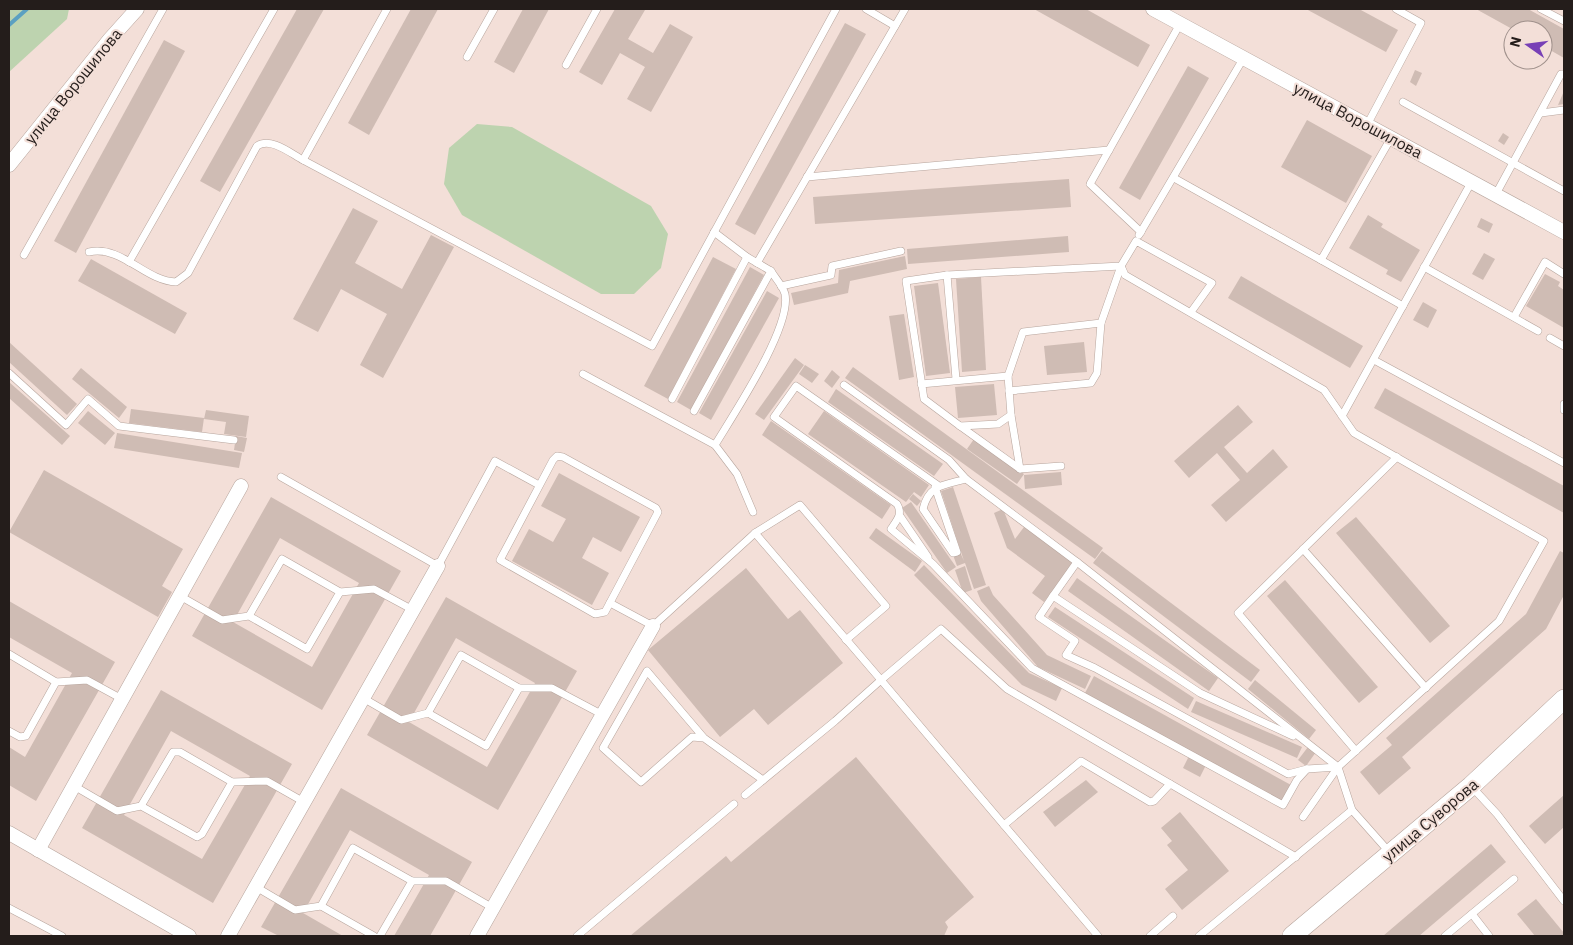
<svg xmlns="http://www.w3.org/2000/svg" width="1573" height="945" font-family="'IBM Plex Sans',sans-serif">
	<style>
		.green { fill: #bdd3af }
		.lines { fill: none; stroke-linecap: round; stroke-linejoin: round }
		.stream { stroke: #5ba0c1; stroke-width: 4 }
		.building { fill: #cfbcb4; fill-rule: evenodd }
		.service-casing { stroke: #b7a59d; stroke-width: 8 }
		.minor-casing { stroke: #b7a59d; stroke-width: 15 }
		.secondary-casing { stroke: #b7a59d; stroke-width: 20 }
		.service { stroke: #fff; stroke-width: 7 }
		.minor { stroke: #fff; stroke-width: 14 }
		.secondary { stroke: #fff; stroke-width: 19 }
		.labels { text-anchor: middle; stroke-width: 4; stroke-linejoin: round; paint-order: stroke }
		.street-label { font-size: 16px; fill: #241d1b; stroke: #f3dfd8 }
	</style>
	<rect width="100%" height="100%" fill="#f3dfd8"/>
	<g class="green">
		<polygon points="9,9 69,9 67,19 9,72"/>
		<polygon points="477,124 512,127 651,206 668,234 661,268 634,294 601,294 462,215 444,184 449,148"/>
	</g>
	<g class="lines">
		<polyline class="stream" points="9,25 27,9"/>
	</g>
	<g class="building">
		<polygon points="297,9 324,9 220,192 200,181"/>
		<polygon points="411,9 438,9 369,135 348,123"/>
		<polygon points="523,9 549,9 514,73 494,62"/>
		<polygon points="615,9 645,10 628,39 653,53 670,24 693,37 651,112 627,99 645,67 620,53 602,85 579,72"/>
		<polygon points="1034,9 1086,9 1150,45 1138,67"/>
		<polygon points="1306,9 1359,9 1398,30 1386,52"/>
		<polygon points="1476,9 1528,9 1564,29 1564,58 1543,46 1543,30 1514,30"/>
		<polygon points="845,23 866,34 755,235 735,224"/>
		<polygon points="164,40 185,51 76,253 54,241"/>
		<polygon points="1188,66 1209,78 1140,200 1119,188"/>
		<polygon points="1415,70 1422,73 1416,86 1410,82"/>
		<polygon points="1564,91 1564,104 1558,105"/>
		<polygon points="1307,120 1372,156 1346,203 1281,167"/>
		<polygon points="1503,133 1509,137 1504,145 1498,141"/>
		<polygon points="1069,179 1071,207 815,224 813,197"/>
		<polygon points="353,208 378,221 355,263 402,289 431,235 454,247 383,378 360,365 387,314 341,289 318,332 293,319"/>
		<polygon points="1368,215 1383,224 1381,227 1420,250 1401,282 1386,274 1388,270 1349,248"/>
		<polygon points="1481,218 1493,224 1489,233 1477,227"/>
		<polygon points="1068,236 1069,252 908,264 907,249"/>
		<polygon points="1484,253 1495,259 1483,280 1472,274"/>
		<polygon points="905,256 907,269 850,281 848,293 794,305 791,293 838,283 839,270"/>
		<polygon points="713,257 736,269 668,399 644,386"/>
		<polygon points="91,259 187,313 175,334 78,281"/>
		<polygon points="750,267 764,275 691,410 677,402"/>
		<polygon points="1545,274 1560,282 1558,286 1564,290 1564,328 1526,306"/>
		<polygon points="1241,276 1363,346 1350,368 1228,298"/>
		<polygon points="981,277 986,370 962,372 956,279"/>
		<polygon points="938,283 950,373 926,376 914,286"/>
		<polygon points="767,291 779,298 711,420 699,413"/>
		<polygon points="1423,302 1437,310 1428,328 1413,320"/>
		<polygon points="904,314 914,377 899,380 889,316"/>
		<polygon points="9,342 77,404 67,415 9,362"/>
		<polygon points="1084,342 1087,372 1047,375 1044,346"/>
		<polygon points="795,358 804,365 764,420 755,414"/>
		<polygon points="805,365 819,374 812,383 799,374"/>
		<polygon points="853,367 1103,548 1095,559 845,378"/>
		<polygon points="81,368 127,407 119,418 72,379"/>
		<polygon points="832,370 840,377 832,388 824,381"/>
		<polygon points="9,382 70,436 62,445 9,398"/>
		<polygon points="994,384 997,415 958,418 955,387"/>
		<polygon points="1385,388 1564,486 1564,513 1374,408"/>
		<polygon points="836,389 943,464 934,476 828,402"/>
		<polygon points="1238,405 1253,422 1224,447 1247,473 1273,449 1288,467 1226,522 1211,505 1240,480 1217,453 1189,478 1174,461"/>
		<polygon points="131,409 204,418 202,432 129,423"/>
		<polygon points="206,410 249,416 246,437 224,434 226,422 204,419"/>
		<polygon points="88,411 115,433 105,445 78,423"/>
		<polygon points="824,411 929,485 921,497 914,492 906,502 808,434"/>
		<polygon points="771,421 891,505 882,519 762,435"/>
		<polygon points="117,433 242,453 239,468 114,448"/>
		<polygon points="236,436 247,438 244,452 234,450"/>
		<polygon points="974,439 1024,474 1017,484 967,449"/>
		<polygon points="44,470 183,549 162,586 172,592 158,617 9,532"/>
		<polygon points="1061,472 1062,485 1025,489 1024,475"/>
		<polygon points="559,473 640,517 621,552 593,537 582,558 609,573 592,605 512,561 529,529 553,542 566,519 541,506"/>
		<polygon points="953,487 986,585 974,589 965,563 957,566 953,555 960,552 964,561 941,491"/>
		<polygon points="913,494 921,501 917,506 909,499"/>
		<path d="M271,497L401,571L322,710L192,636ZM280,538L359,583L312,667L233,622Z"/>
		<polygon points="911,502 956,567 947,573 902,508"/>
		<polygon points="1003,509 1015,539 1024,527 1073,563 1044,602 1032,593 1045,576 1007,548 994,513"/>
		<polygon points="1356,517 1450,626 1430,643 1336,533"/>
		<polygon points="876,528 922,561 915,572 869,538"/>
		<polygon points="1102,551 1260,670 1251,682 1093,563"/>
		<polygon points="1560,551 1564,553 1564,595 1546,629 1402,757 1411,768 1379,795 1360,772 1392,745 1386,738 1526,614"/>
		<polygon points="924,565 1029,673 1062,688 1056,701 1022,685 914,575"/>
		<polygon points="965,566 972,590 963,593 955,570"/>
		<polygon points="746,568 788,619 800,610 843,663 768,725 754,709 720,737 648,650"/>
		<polygon points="1077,578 1218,678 1209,691 1068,591"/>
		<polygon points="1285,580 1378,687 1359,703 1267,596"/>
		<polygon points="989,586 993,595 1047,655 1091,676 1085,689 1038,667 981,601 977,591"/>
		<path d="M446,597L577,671L498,810L367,735ZM456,638L535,683L487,767L409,722Z"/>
		<polygon points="9,601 115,662 36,801 9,785 9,747 25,757 72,673 9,637"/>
		<polygon points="1055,607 1194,698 1188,709 1048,617"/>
		<polygon points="1094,676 1291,785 1281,802 1085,693"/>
		<polygon points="1255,680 1316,730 1309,739 1248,689"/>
		<path d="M161,690L292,764L213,903L82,828ZM171,731L250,776L202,859L124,815Z"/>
		<polygon points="1196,701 1302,747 1297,758 1191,712"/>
		<polygon points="1308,747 1316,752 1306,766 1298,760"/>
		<polygon points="1189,756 1206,765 1200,777 1183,768"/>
		<polygon points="856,757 974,897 945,922 948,927 944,936 630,936 726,856 731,862"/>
		<polygon points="1086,780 1098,792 1055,827 1043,812"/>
		<polygon points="341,788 472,862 430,936 394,936 429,875 350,830 303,913 343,936 279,936 261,927"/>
		<polygon points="1564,795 1564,827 1545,844 1529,826"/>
		<polygon points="1180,812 1229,871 1182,910 1165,889 1188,870 1167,845 1172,841 1161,828"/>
		<polygon points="1491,844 1506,862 1419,936 1383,936"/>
		<polygon points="1536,899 1564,933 1564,936 1535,936 1517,914"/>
	</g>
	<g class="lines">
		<defs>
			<g id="service">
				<polyline points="387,9 303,160 652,346 836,9"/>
				<polyline points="866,9 895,26"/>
				<polyline points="1541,9 1564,21"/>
				<polyline points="467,57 494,9"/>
				<polyline points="566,65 597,9"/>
				<polyline points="1403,102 1564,191"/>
				<polyline points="1541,113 1564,110"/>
				<polyline points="1367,125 1421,23 1396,9"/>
				<polyline points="807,177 1109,150"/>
				<polyline points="1174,178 1321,260 1391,138"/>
				<polyline points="1496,194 1561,74 1564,74"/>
				<polyline points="1141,232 1090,184 1180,24"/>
				<polyline points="1139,235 1243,59"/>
				<path d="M89,252C122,245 145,281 176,282L188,273L257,146C271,137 290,153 303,160"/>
				<polyline points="24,255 163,9"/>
				<polyline points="1321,260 1403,306"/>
				<polyline points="129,262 274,9"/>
				<polyline points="757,263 905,9"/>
				<polyline points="1121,266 1125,275 1324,390 1354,433 1544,541 1499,621 1338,767 1352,810 1391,854"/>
				<polyline points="1424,267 1538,331"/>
				<polyline points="947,275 956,379"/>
				<polyline points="781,286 831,275 832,266 901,251"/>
				<polyline points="1514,317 1545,262 1564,274"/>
				<polyline points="1550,338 1564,346"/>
				<polyline points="1374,360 1564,463"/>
				<polyline points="9,373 66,425 88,399 119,426 234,440"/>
				<polyline points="583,374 715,445 737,474 753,512"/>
				<polyline points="921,384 1008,376"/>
				<polyline points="844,385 949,460 966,479 1077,562 1338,767"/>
				<polyline points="1009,391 1091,383 1097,373 1101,323"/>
				<polyline points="672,399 747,257"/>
				<polyline points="1564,404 1564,410"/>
				<polyline points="694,411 771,271 747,257 714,232"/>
				<polyline points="1011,415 1020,469"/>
				<polyline points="1342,416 1472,181"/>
				<polyline points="960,426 924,399 906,281 947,275 1121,266 1136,241 1212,283 1191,312"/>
				<path d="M715,445C733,415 792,327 785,294C783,286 775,278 771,271"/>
				<polygon points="557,456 563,457 656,508 658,512 605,612 595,614 500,560 553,460"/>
				<polyline points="1061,466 1020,469 960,426 998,424 1011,415 1008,376 1023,332 1101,323 1121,266"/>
				<polyline points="281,477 438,566 495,461 539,485"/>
				<path d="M939,486L796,386L774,417L897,504C903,514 897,520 891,529L933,564L1032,668L1283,805L1297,780L1307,769"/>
				<path d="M935,487L957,552L953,553L923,509C929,484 945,485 966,479"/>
				<polyline points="900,516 928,557"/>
				<polyline points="755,533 881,680 941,629 1007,689 1296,857"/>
				<polyline points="1303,549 1426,688"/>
				<polyline points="1077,562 1053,596 1200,693 1293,736"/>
				<polyline points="340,592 374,589 413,610"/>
				<polyline points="180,596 222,620 249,616 307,649 340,592 282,559 249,616"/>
				<polyline points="1053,596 1039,617 1075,641 1066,655 1095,668 1288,774 1307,769 1338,767"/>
				<polyline points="610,603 653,626 755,533 800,505 886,606 846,640"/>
				<polyline points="9,654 56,682 26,736 20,737 9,731"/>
				<polyline points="56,682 87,680 122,699"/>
				<polyline points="519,688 552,688 603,715"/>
				<polyline points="363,698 401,720 428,713 486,746 519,688 461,655 428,713"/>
				<polyline points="704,738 647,671 603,748 641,782 692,737 704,738 763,780"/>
				<polyline points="1356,751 1238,613 1397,457"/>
				<polyline points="232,782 267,781 304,802"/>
				<polyline points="74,786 117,811 141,806 197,837 202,834 232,782 180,752 173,752 141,806"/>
				<polyline points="1472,787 1497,814 1564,901"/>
				<polyline points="745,795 835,721 881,680 1098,936"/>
				<polyline points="1303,817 1338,767"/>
				<polyline points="1004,825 1081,761 1150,802 1154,801 1170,784"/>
				<polyline points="412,881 446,881 493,908"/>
				<polyline points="256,887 295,910 321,906 374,936"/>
				<polyline points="321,906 353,848 412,881 380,936"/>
				<polyline points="9,908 62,936"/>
				<polyline points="1472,914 1489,936"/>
				<polyline points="577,936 734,804"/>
				<polyline points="1150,936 1173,916"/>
				<polyline points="1199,936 1352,810"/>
				<polyline points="1445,936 1514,879"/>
			</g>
			<g id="minor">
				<polyline points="1153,9 1564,232"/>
				<polyline points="9,165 110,39 137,9"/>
				<polyline points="9,833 189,936"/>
				<polyline points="38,850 241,486"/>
				<polyline points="228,936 438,566"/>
				<polyline points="477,936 653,626"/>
			</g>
			<polyline id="secondary" points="1292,936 1471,786 1564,699"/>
		</defs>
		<use href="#service" class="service-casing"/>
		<use href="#minor" class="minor-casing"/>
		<use href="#secondary" class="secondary-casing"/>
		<use href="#service" class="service"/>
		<use href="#minor" class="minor"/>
		<use href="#secondary" class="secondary"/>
	</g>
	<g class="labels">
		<g class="street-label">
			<text transform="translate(73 86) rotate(-51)" y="6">улица Ворошилова</text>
			<text transform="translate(1358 120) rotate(28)" y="6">улица Ворошилова</text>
			<text transform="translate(1430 820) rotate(-40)" y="6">улица Суворова</text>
		</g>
	</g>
	<rect width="1573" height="945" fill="none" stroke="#241d1b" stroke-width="20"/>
	<g transform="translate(1528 45) rotate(284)"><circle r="24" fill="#f3dfd8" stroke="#a0918c"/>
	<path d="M0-4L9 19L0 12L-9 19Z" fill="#7840b6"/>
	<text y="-8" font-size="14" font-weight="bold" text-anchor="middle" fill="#241d1b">N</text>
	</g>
</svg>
